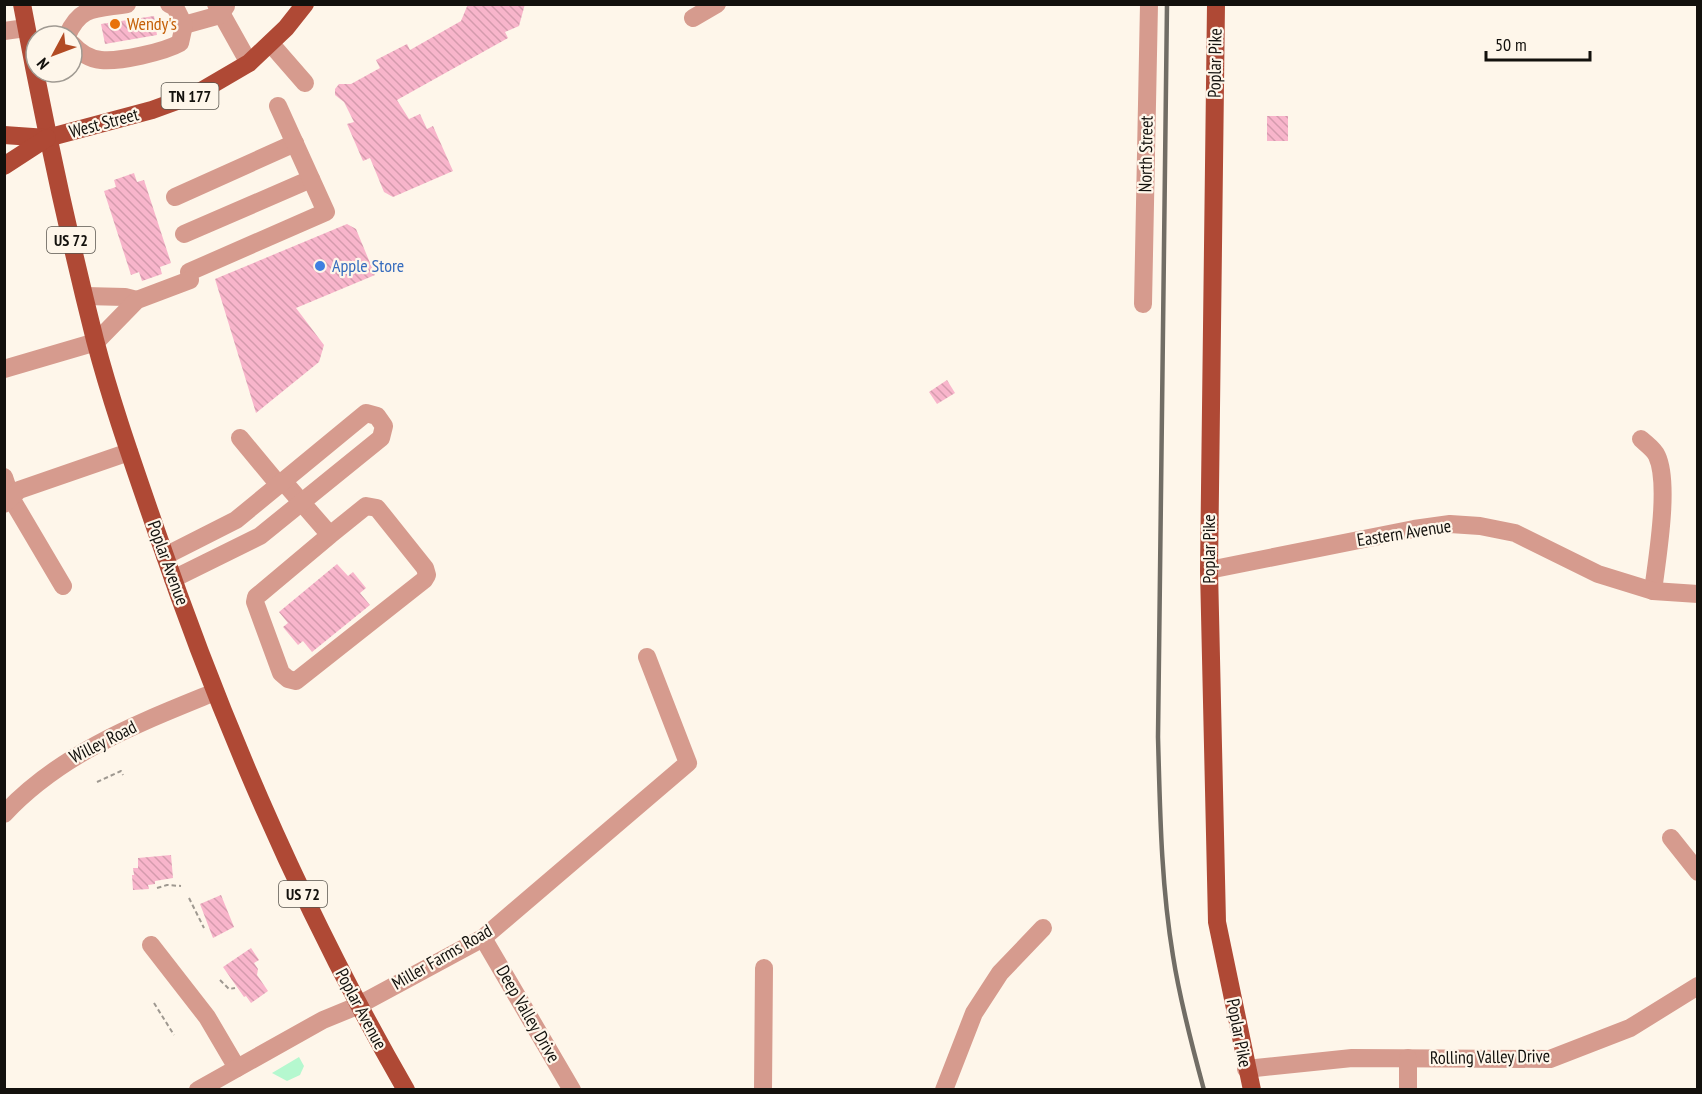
<svg xmlns="http://www.w3.org/2000/svg" width="1702" height="1094" font-family="'PT Sans Narrow',sans-serif">
	<style>
		.grass { fill: #b5f8cf }
		.building { fill: url(#building-back-hatch) }
		.lines { fill: none; stroke-linecap: round; stroke-linejoin: round }
		.path { stroke: #9e9890; stroke-width: 2; stroke-dasharray: 4.5 3; stroke-linecap: butt }
		.minor { stroke: #d69b8e; stroke-width: 18 }
		.major { stroke: #af4935; stroke-width: 18 }
		.rail { stroke: #716d65; stroke-width: 4.5 }
		.food-dot { fill: #e8710a; stroke: #fef6ea; stroke-width: 2 }
		.shop-dot { fill: #3f7fe0; stroke: #fef6ea; stroke-width: 2 }
		.labels { text-anchor: middle; stroke-width: 4.5; stroke-linejoin: round; paint-order: stroke }
		.shield { fill: #fef6ea; stroke: #5a564f; stroke-width: 1.5 }
		.shield-label { font-size: 16px; font-weight: bold; fill: #13110d }
		.food-label { font-size: 18px; fill: #c56008; stroke: #fef6ea; text-anchor: start }
		.street-label { font-size: 18px; fill: #13110d; stroke: #fef6ea }
		.shop-label { font-size: 18px; fill: #366cbe; stroke: #fef6ea; text-anchor: start }
	</style>
	<defs>
		<pattern id="building-back-hatch" width="6" height="6" patternUnits="userSpaceOnUse" patternTransform="scale(1.5)"><rect width="6" height="6" fill="#f8b5cb"/><path d="M-1 5l2 2M0 0l6 6M5-1l2 2" fill="none" stroke="#d49bad"/></pattern>
	</defs>
	<rect width="100%" height="100%" fill="#fef6ea"/>
	<polygon class="grass" points="299,1057 304,1066 300,1075 287,1081 272,1073"/>
	<g class="building">
		<polygon points="468,4 525,4 519,26 505,32 508,38 397,100 409,119 420,114 427,129 433,126 453,171 393,197 384,192 370,158 363,161 347,124 354,122 344,102 335,95 335,89 339,84 351,84 380,68 376,60 407,44 410,50 461,21"/>
		<polygon points="154,16 157,35 105,44 101,24"/>
		<rect x="1267" y="116" width="21" height="25"/>
		<polygon points="134,173 137,182 144,180 171,263 160,267 162,274 142,281 139,272 131,275 104,191 116,187 114,180"/>
		<polygon points="347,224 356,229 375,275 296,308 324,345 319,362 256,413 215,279"/>
		<polygon points="947,380 955,393 937,404 929,392"/>
		<polygon points="337,564 348,576 353,572 366,588 360,593 370,605 312,652 303,641 298,645 283,627 288,623 279,612"/>
		<polygon points="171,855 173,878 155,881 155,884 148,885 149,889 133,890 132,875 134,875 133,868 138,868 138,858"/>
		<polygon points="221,895 234,927 213,938 200,904"/>
		<polygon points="251,948 259,960 254,963 258,969 257,975 268,991 251,1003 246,996 244,997 223,967"/>
	</g>
	<g class="lines">
		<g class="path">
			<polyline points="97,782 121,771 123,775"/>
			<polyline points="157,888 167,885 181,886"/>
			<polyline points="189,898 204,928"/>
			<polyline points="220,980 229,989 235,988"/>
			<polyline points="154,1003 174,1035"/>
		</g>
		<g class="minor">
			<polyline points="216,4 249,63"/>
			<polyline points="693,18 717,4"/>
			<polyline points="184,25 220,15 226,6"/>
			<polyline points="4,31 26,28"/>
			<path d="M67,36C80,5 97,9 127,4"/>
			<path d="M72,44C79,52 90,59 101,60C119,62 164,52 180,43L184,25L175,7L169,4"/>
			<polyline points="271,44 305,83"/>
			<polyline points="175,197 295,143"/>
			<polyline points="184,234 311,179"/>
			<polyline points="189,272 326,212 278,106"/>
			<polyline points="85,296 125,297 137,300"/>
			<polyline points="1143,304 1149,4"/>
			<polyline points="4,369 96,342 137,300 190,280"/>
			<polyline points="240,438 279,485"/>
			<path d="M1641,439C1646,444 1654,449 1657,456C1670,484 1657,559 1653,591"/>
			<polyline points="4,477 11,498 63,586"/>
			<polyline points="283,481 330,535 366,506 377,508 425,568 427,575 424,580 296,681 288,679 281,673 255,602 256,597 330,535"/>
			<polyline points="4,504 19,490 129,452"/>
			<polyline points="165,556 236,520 366,413 377,416 384,426 381,438 260,536 173,579"/>
			<polyline points="1209,570 1414,529 1450,524 1480,526 1515,533 1598,574 1653,591 1698,594"/>
			<path d="M4,814C62,752 139,723 215,692"/>
			<polyline points="1671,838 1698,872"/>
			<polyline points="483,938 572,1090"/>
			<polyline points="151,945 207,1017 237,1068"/>
			<polyline points="1246,1069 1352,1058 1550,1059 1630,1028 1698,986"/>
			<polyline points="198,1090 323,1020 357,1006 483,938 688,763 647,657"/>
			<polyline points="763,1090 764,968"/>
			<polyline points="944,1090 974,1013 1000,973 1043,928"/>
			<polyline points="1408,1090 1408,1058"/>
		</g>
		<g class="major">
			<path d="M22,4C43,117 67,229 95,340C112,405 135,469 157,533C223,726 304,913 406,1090"/>
			<polyline points="1216,4 1209,570 1217,922 1252,1090"/>
			<polyline points="4,135 47,138 152,110 196,94 249,63 286,28 305,4"/>
			<polyline points="4,166 47,138"/>
		</g>
		<path class="rail" d="M1167,4L1158,737C1160,810 1161,884 1173,956C1180,1001 1192,1046 1204,1090"/>
	</g>
	<circle class="food-dot" cx="115" cy="24" r="6"/>
	<circle class="shop-dot" cx="320" cy="266" r="6"/>
	<g class="labels">
		<g class="shield">
			<rect x="161.5" y="83" width="57" height="26" rx="4.5"/>
			<rect x="47" y="227" width="48" height="26" rx="4.5"/>
			<rect x="279" y="881" width="48" height="26" rx="4.5"/>
		</g>
		<g class="shield-label">
			<text x="190" y="102">TN 177</text>
			<text x="71" y="246">US 72</text>
			<text x="303" y="900">US 72</text>
		</g>
		<g class="food-label">
			<text x="127" y="30">Wendy's</text>
		</g>
		<g class="street-label">
			<text transform="translate(1215 63) rotate(-89)" y="6">Poplar Pike</text>
			<text transform="translate(104 123) rotate(-15)" y="6">West Street</text>
			<text transform="translate(1146 154) rotate(-89)" y="6">North Street</text>
			<text transform="translate(1404 533) rotate(-9)" y="6">Eastern Avenue</text>
			<text transform="translate(1209 549) rotate(-90)" y="6">Poplar Pike</text>
			<text transform="translate(168 563) rotate(70)" y="6">Poplar Avenue</text>
			<text transform="translate(103 742) rotate(-27)" y="6">Willey Road</text>
			<text transform="translate(442 957) rotate(-30)" y="6">Miller Farms Road</text>
			<text transform="translate(361 1009) rotate(62)" y="6">Poplar Avenue</text>
			<text transform="translate(528 1014) rotate(60)" y="6">Deep Valley Drive</text>
			<text transform="translate(1239 1033) rotate(79)" y="6">Poplar Pike</text>
			<text transform="translate(1490 1057) rotate(-1)" y="6">Rolling Valley Drive</text>
		</g>
		<g class="shop-label">
			<text x="332" y="272">Apple Store</text>
		</g>
	</g>
	<rect width="1702" height="1094" fill="none" stroke="#13110d" stroke-width="12"/>
	<g transform="translate(54 54) rotate(229)"><circle r="28" fill="#fef6ea" stroke="#a09a92" stroke-width="1.5"/>
	<path d="M0-4.5L10 22L0 15L-10 22Z" fill="#b24b24"/>
	<text y="-9" font-size="16" font-weight="bold" text-anchor="middle" fill="#13110d">N</text>
	</g>
	<path d="M1486 51v9h104v-9" fill="none" stroke="#13110d" stroke-width="3"/>
	<text x="1495" y="51" font-size="18" fill="#13110d" stroke="#fef6ea" stroke-width="4.5" paint-order="stroke">50 m</text>
</svg>
